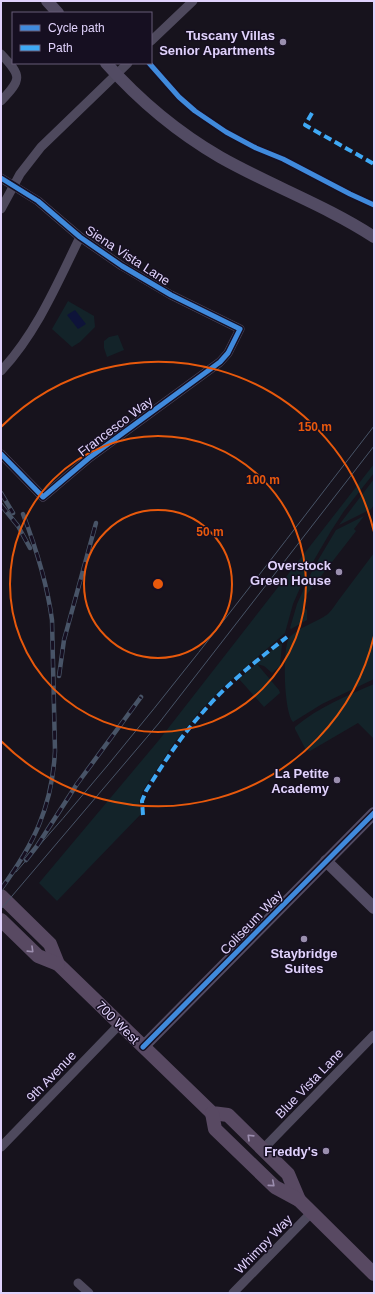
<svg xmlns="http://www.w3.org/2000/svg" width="375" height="1294" font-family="Arial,sans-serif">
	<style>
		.green { fill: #132329 }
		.water { fill: #0e1339 }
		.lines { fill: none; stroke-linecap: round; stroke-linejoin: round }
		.street { stroke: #4e495d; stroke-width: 9 }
		.secondary { stroke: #524b63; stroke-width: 12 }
		.primary { stroke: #584962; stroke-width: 14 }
		.tram { stroke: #485467; stroke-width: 1 }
		.rail-casing { stroke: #485467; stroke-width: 4.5 }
		.rail { stroke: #160f21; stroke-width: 3; stroke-dasharray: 9; stroke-linecap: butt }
		.quiet { stroke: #3fa9f5; stroke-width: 4; stroke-dasharray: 8 4; stroke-linecap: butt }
		.cycleway-casing { stroke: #160f21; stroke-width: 8 }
		.cycleway { stroke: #408adc; stroke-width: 5 }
		.oneway { stroke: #9c8eaf }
		.ring { fill: none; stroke: #e8590c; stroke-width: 2 }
		.poi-dot { fill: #9a8fae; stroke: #160f21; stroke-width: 1.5 }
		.labels { text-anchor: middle; stroke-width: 3; stroke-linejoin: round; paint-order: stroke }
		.poi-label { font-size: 13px; font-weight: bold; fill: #e0d2fc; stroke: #160f21; text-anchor: end }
		.street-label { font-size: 13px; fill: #e0d2fc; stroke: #160f21 }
		.centre { fill: #e8590c; stroke: #160f21; stroke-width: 2 }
		.ring-label { font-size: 12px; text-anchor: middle; font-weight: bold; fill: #e8590c; stroke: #160f21; stroke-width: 3; stroke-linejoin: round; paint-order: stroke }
	</style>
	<rect width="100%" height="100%" fill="#17131d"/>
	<g class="green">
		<polygon points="68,301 94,316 95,327 80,342 72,347 52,329"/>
		<polygon points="118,335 124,350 107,357 104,348 104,341 109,337"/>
		<polygon points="374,464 374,473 344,511 331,531 307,572 293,604 285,633 223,687 200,711 174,743 142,792 139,804 141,814 57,901 39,883 159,740"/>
		<polygon points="374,479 374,505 371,509 339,525"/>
		<polygon points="364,516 354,529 356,531 304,598 307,601 303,607 307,610 307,620 291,629 290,628 297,604 314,567 336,530"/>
		<path d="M374,553V679L322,704L293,722C284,713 282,649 289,638C297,628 317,622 328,614C333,609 337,602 341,597C352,582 363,568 374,553Z"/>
		<polygon points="280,643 282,644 280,666 272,673 264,666 257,664 279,690 280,693 264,707 239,679"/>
		<path d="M374,684V739L358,723L310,751L306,750L295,729V727C317,708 348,695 374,684Z"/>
	</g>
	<polygon class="water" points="75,310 86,324 78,329 67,315"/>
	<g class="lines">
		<g class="street">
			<polyline points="151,41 193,1"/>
			<path d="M1,54C22,76 22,79 1,101"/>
			<polyline points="1,178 38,201 80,237 122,266 171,295 240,329 228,353 220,362 89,458 43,497 1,454"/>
			<polyline points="1,209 20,174 41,147 128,63"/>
			<path d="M1,371C37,332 57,284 80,237"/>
			<polyline points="1,1147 120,1024"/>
			<polyline points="263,1149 374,1035"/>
			<polyline points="78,1283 89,1293"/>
			<polyline points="233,1293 312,1212"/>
		</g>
		<g class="secondary">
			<polyline points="47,1 58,13"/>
			<path d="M106,63C139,100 177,132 220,157C271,186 325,205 374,237"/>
			<polyline points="326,861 374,908"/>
			<polyline points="143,1047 374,813"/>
		</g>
		<g class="primary">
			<polyline points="1,896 50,944 58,964 212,1113 228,1115 288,1174 299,1200"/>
			<polyline points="1,920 38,956 58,964"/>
			<polyline points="212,1113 215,1129 275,1187 299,1200 374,1274"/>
		</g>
		<g class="tram">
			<path d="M16,872C143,730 257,577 374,426"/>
			<polyline points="1,909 159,723 374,446"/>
		</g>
		<defs>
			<g id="rail">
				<polyline points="1,493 13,513"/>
				<polyline points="1,505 18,526 30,548"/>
				<polyline points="59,676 64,640 96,523"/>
				<polyline points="26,860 37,846 77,784 141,697"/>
				<path d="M1,889C34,844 52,807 55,751L52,620C47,583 36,548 23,514"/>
			</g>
		</defs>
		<use href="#rail" class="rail-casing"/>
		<use href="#rail" class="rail"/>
		<g class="quiet">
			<polyline points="312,113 305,125 374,164"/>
			<path d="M143,815L142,801L146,791C163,764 181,736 203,712C227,684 257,660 287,637"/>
		</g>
		<defs>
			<g id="cycleway">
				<polyline points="149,63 179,97 195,111 226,132 256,148 283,159 350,194 374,205"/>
				<polyline points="1,178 38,201 80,237 122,266 171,295 240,329 228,353 220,362 89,458 43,497 1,454"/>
				<polyline points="143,1047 374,813"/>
			</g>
		</defs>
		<use href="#cycleway" class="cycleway-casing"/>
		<use href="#cycleway" class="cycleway"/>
	</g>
	<defs><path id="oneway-chevron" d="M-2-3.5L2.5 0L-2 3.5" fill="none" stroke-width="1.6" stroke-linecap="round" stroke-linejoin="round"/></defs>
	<g class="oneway">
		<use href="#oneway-chevron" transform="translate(31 950) rotate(44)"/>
		<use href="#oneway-chevron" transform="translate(250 1137) rotate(-136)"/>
		<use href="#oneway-chevron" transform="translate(272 1184) rotate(41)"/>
	</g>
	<g class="ring">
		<circle cx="158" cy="584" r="74"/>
		<circle cx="158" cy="584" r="148"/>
		<path d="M374 636A222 222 0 0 1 1 741M1 427A222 222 0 0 1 374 532"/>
	</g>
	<g class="poi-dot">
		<circle cx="283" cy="42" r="4"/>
		<circle cx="339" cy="572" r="4"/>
		<circle cx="337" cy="780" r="4"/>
		<circle cx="304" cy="939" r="4"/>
		<circle cx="326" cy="1151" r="4"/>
	</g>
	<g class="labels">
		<g class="poi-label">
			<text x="275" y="40">Tuscany Villas<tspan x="275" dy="15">Senior Apartments</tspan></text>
			<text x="331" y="570">Overstock<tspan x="331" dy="15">Green House</tspan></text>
			<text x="329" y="778">La Petite<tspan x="329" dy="15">Academy</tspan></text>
			<text x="304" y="958" text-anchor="middle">Staybridge<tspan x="304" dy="15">Suites</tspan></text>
			<text x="318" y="1156">Freddy's</text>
		</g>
		<g class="street-label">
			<text transform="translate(128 255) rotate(33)" y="5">Siena Vista Lane</text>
			<text transform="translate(115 426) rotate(-37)" y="5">Francesco Way</text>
			<text transform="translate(251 922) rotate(-46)" y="5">Coliseum Way</text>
			<text transform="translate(118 1022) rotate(45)" y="5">700 West</text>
			<text transform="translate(51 1076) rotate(-46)" y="5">9th Avenue</text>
			<text transform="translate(309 1083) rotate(-46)" y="5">Blue Vista Lane</text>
			<text transform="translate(263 1244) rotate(-46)" y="5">Whimpy Way</text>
		</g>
	</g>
	<circle cx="158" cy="584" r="6" class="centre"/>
	<g class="ring-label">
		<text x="315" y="431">150 m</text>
		<text x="263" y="484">100 m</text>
		<text x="210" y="536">50 m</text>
	</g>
	<rect width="375" height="1294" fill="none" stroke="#e0d2fc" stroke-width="4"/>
	<rect x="12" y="12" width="140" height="52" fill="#160f21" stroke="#675d79"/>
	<rect x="20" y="25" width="20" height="6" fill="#408adc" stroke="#675d79"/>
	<text x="48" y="32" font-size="12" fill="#e0d2fc">Cycle path</text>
	<rect x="20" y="45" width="20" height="6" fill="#3fa9f5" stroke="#675d79"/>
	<text x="48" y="52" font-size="12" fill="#e0d2fc">Path</text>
</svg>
